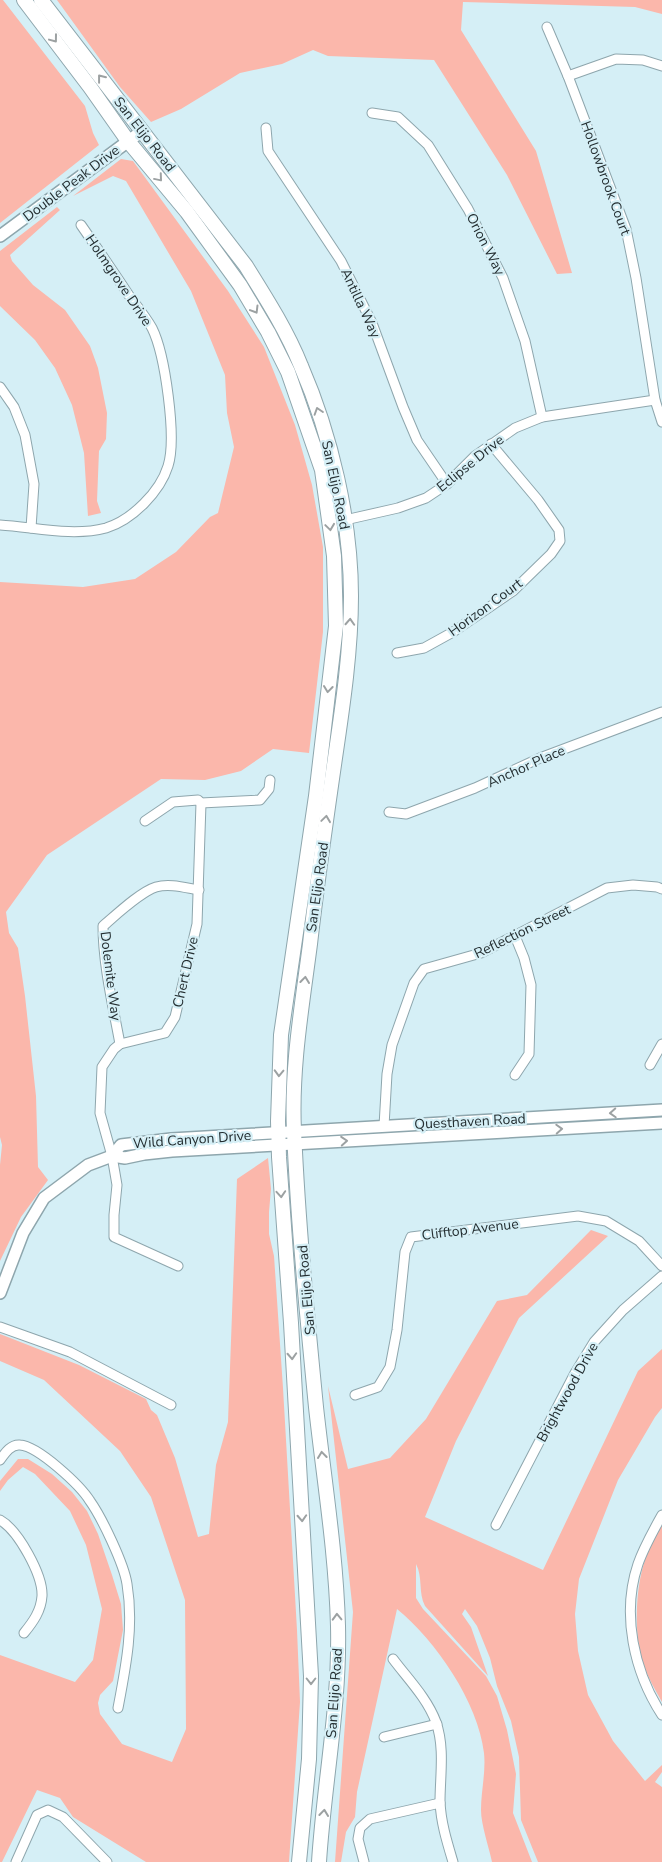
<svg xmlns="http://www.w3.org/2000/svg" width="662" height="1862" font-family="'Nunito Sans',sans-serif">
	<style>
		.green { fill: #fbb7ab }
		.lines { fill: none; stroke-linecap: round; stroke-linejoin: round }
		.street-casing { stroke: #8ea6ad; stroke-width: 11 }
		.secondary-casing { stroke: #8ea6ad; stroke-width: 14 }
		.primary-casing { stroke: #8ea6ad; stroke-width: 16 }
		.street { stroke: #fff; stroke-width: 9 }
		.secondary { stroke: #fff; stroke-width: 11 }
		.primary { stroke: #fff; stroke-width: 14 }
		.oneway { stroke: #9ca1a2 }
		.labels { text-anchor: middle; stroke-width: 4.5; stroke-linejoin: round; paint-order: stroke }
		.street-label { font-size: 14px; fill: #242e31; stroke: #d5eff6 }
	</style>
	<rect width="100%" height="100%" fill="#d5eff6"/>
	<g class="green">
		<polygon points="0,0 3,0 85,106 93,133 99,145 0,223"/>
		<polygon points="57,0 662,0 662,14 635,7 463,2 461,30 536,151 572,273 557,274 507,175 434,60 328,56 313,50 282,64 240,73 181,109 151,122 120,87"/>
		<polygon points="121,159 133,161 228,291 264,347 295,425 312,485 323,547 323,632 309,753 273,749 241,771 205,780 161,779 47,855 6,912 9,933 18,948 25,996 36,1096 38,1167 48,1180 21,1217 0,1261 0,1165 2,1145 0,1137 0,582 83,587 135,579 176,552 210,517 218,513 234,447 227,413 225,375 191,291 126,181 113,176 73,196"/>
		<polygon points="57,207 60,210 10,255 12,261 33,285 65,310 90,346 98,368 107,413 106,439 99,451 97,501 101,513 88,516 84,453 72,405 55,368 35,340 0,306 0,251"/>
		<polygon points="268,1158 271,1189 269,1212 269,1234 274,1256 283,1388 297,1630 300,1702 289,1862 146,1862 73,1817 60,1798 37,1790 2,1862 0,1862 0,1655 75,1682 93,1660 102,1609 86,1545 70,1511 35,1474 23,1467 8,1480 0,1491 0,1481 18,1459 28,1459 52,1474 72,1492 87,1511 98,1534 112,1575 121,1604 123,1630 113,1681 100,1695 98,1703 100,1714 122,1744 172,1762 186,1729 185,1600 151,1497 120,1451 44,1380 0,1361 0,1334 79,1365 146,1399 151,1410 157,1415 175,1458 198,1537 209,1534 216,1465 228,1422 237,1179"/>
		<path d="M591,1230L608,1236L519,1318L456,1441L425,1517L543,1570L638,1371L662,1349V1408L655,1417L618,1480L579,1579L575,1614L578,1651L588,1695L613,1741L645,1781L662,1765V1772L655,1782L662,1787V1862H538L521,1820L519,1757L511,1721L497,1686L490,1658L477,1626L465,1609L462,1614L471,1627L488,1676L425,1606C418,1593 423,1577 416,1564V1598L423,1609L486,1676L497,1696L507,1730L516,1774L513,1813L532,1862H492C489,1847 481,1825 481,1810C481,1791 486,1772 484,1753C478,1702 436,1641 397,1609L357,1792L355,1817L346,1832L341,1862H335L353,1612L328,1386L348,1469L390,1458L426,1419L497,1301L527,1295Z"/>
		<path d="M662,1525V1702C655,1690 648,1677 643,1664C634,1636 635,1589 645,1560C649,1548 656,1537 662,1525Z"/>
	</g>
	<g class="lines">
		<defs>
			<g id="street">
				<polyline points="547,27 568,76 626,229 636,278 655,400 662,422"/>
				<polyline points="568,76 616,59 643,60 662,66"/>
				<polyline points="372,113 398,117 428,145 468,209 503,278 525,341 542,417"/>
				<polyline points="266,128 268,151 341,261 372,323 403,407 417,440 447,484"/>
				<polyline points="0,387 14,407 25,435 34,484 31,528"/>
				<polyline points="345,520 398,508 426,498 447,484 475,456 515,428 542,417 655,400"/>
				<path d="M0,525C34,527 72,537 106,528C132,520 160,492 168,466C177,438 165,354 152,328C145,316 136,305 128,294C113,271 97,248 81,225"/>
				<polyline points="397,653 424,648 453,632 513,591 551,554 560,541 559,530 538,500 491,444"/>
				<polyline points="389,812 406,814 475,788 540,758 662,712"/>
				<polyline points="145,821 173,802 198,800 201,803 260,800 269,789 270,780"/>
				<path d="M120,1044C113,1006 103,964 103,926C116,915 140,892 156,887C170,883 186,888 199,890"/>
				<polyline points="650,1065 662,1044"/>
				<polyline points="515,1075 529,1054 531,985 524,958 515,936"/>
				<polyline points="384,1126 387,1074 392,1045 414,983 424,969 481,953 607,888 633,885 657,887 662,889"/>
				<polyline points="178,1266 114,1237 114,1215 117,1185 112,1156 100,1113 102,1067 114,1049 120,1044 165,1033 175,1017 197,924 201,803"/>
				<polyline points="0,1327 70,1352 171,1405"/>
				<polyline points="355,1395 378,1387 390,1367 397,1330 405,1252 411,1237 578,1216 606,1221 639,1241 662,1266"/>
				<path d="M0,1460C5,1453 11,1444 20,1445C38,1446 80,1485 90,1501C102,1518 124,1564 127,1584C134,1626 126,1666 118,1708"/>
				<path d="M662,1515C653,1531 644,1547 638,1564C621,1614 634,1672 662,1715"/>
				<path d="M0,1520C18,1530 43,1575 42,1596C41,1611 33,1622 24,1633"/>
				<polyline points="496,1525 575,1373 594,1342 623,1310 662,1276"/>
				<path d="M393,1659C408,1679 427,1698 436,1722C445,1748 440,1776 440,1802C441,1823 447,1842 453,1862"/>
				<polyline points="384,1737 437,1724"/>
				<polyline points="16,1862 37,1815 48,1810 63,1817 107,1862"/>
				<polyline points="364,1862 358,1839 360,1828 370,1819 440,1803"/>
			</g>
			<g id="secondary">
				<polyline points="0,236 142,131"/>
				<polyline points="112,1156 125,1158 144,1154 172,1151 662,1123"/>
				<polyline points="0,1293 23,1233 44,1198 88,1165 112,1156 121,1145 171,1139 662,1110"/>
			</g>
			<g id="primary">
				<polyline points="24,0 90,87 128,141 187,212 240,285 268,332 288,372 322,470 334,556 336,626 316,796 281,1035 278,1121 279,1157 291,1323 311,1676 309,1759 299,1862"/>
				<path d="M41,0L246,266C266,298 287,331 301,366C331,435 351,520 351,596C351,650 343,704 335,758C326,820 317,882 310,944C302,1006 291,1068 294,1131C298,1223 307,1315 316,1407C324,1480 336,1552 338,1626C340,1705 324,1783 319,1862"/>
			</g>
		</defs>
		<use href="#street" class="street-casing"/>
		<use href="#secondary" class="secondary-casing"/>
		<use href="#primary" class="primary-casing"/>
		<use href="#street" class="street"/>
		<use href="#secondary" class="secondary"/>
		<use href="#primary" class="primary"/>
	</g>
	<defs><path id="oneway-chevron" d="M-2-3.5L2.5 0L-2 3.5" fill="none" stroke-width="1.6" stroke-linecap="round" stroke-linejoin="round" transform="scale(1.25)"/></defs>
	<g class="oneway">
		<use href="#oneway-chevron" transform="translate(54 39) rotate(53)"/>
		<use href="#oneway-chevron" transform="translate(101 78) rotate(-128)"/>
		<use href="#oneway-chevron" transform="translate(159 178) rotate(50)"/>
		<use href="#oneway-chevron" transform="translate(255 310) rotate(59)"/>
		<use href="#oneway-chevron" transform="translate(318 411) rotate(-108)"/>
		<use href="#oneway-chevron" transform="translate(330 527) rotate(82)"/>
		<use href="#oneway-chevron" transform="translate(350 622) rotate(-87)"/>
		<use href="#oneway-chevron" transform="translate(328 689) rotate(97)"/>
		<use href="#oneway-chevron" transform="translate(326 819) rotate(-82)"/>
		<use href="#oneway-chevron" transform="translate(305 980) rotate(-83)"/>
		<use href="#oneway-chevron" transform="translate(279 1073) rotate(92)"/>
		<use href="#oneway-chevron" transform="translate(613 1113) rotate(177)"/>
		<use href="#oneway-chevron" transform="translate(559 1129) rotate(-3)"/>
		<use href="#oneway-chevron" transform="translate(344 1141) rotate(-4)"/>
		<use href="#oneway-chevron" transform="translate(281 1194) rotate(86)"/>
		<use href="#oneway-chevron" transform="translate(292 1356) rotate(87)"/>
		<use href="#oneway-chevron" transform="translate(322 1455) rotate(-97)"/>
		<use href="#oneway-chevron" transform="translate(302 1518) rotate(87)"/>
		<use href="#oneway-chevron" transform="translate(337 1617) rotate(-92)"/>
		<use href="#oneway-chevron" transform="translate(311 1681) rotate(90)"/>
		<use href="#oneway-chevron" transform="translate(324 1813) rotate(-84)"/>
	</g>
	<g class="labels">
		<g class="street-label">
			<text transform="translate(145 134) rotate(52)" y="5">San Elijo Road</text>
			<text transform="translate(606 178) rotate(70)" y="5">Hollowbrook Court</text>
			<text transform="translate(71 183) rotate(-37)" y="5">Double Peak Drive</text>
			<text transform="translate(486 244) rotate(63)" y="5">Orion Way</text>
			<text transform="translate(119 280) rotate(56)" y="5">Holmgrove Drive</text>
			<text transform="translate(361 303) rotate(65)" y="5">Antilla Way</text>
			<text transform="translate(470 463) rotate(-39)" y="5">Eclipse Drive</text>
			<text transform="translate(336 485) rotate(78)" y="5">San Elijo Road</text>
			<text transform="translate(485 607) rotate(-36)" y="5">Horizon Court</text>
			<text transform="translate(526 766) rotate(-24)" y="5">Anchor Place</text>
			<text transform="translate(317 887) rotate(-82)" y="5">San Elijo Road</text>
			<text transform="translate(522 931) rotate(-26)" y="5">Reflection Street</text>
			<text transform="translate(185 972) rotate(-77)" y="5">Chert Drive</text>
			<text transform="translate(111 976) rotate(83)" y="5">Dolemite Way</text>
			<text transform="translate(470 1121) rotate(-3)" y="5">Questhaven Road</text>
			<text transform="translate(192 1139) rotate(-4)" y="5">Wild Canyon Drive</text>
			<text transform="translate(470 1229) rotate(-7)" y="5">Clifftop Avenue</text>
			<text transform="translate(306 1290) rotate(-95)" y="5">San Elijo Road</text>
			<text transform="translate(567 1392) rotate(-61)" y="5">Brightwood Drive</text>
			<text transform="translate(334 1693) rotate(-86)" y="5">San Elijo Road</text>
		</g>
	</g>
</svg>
